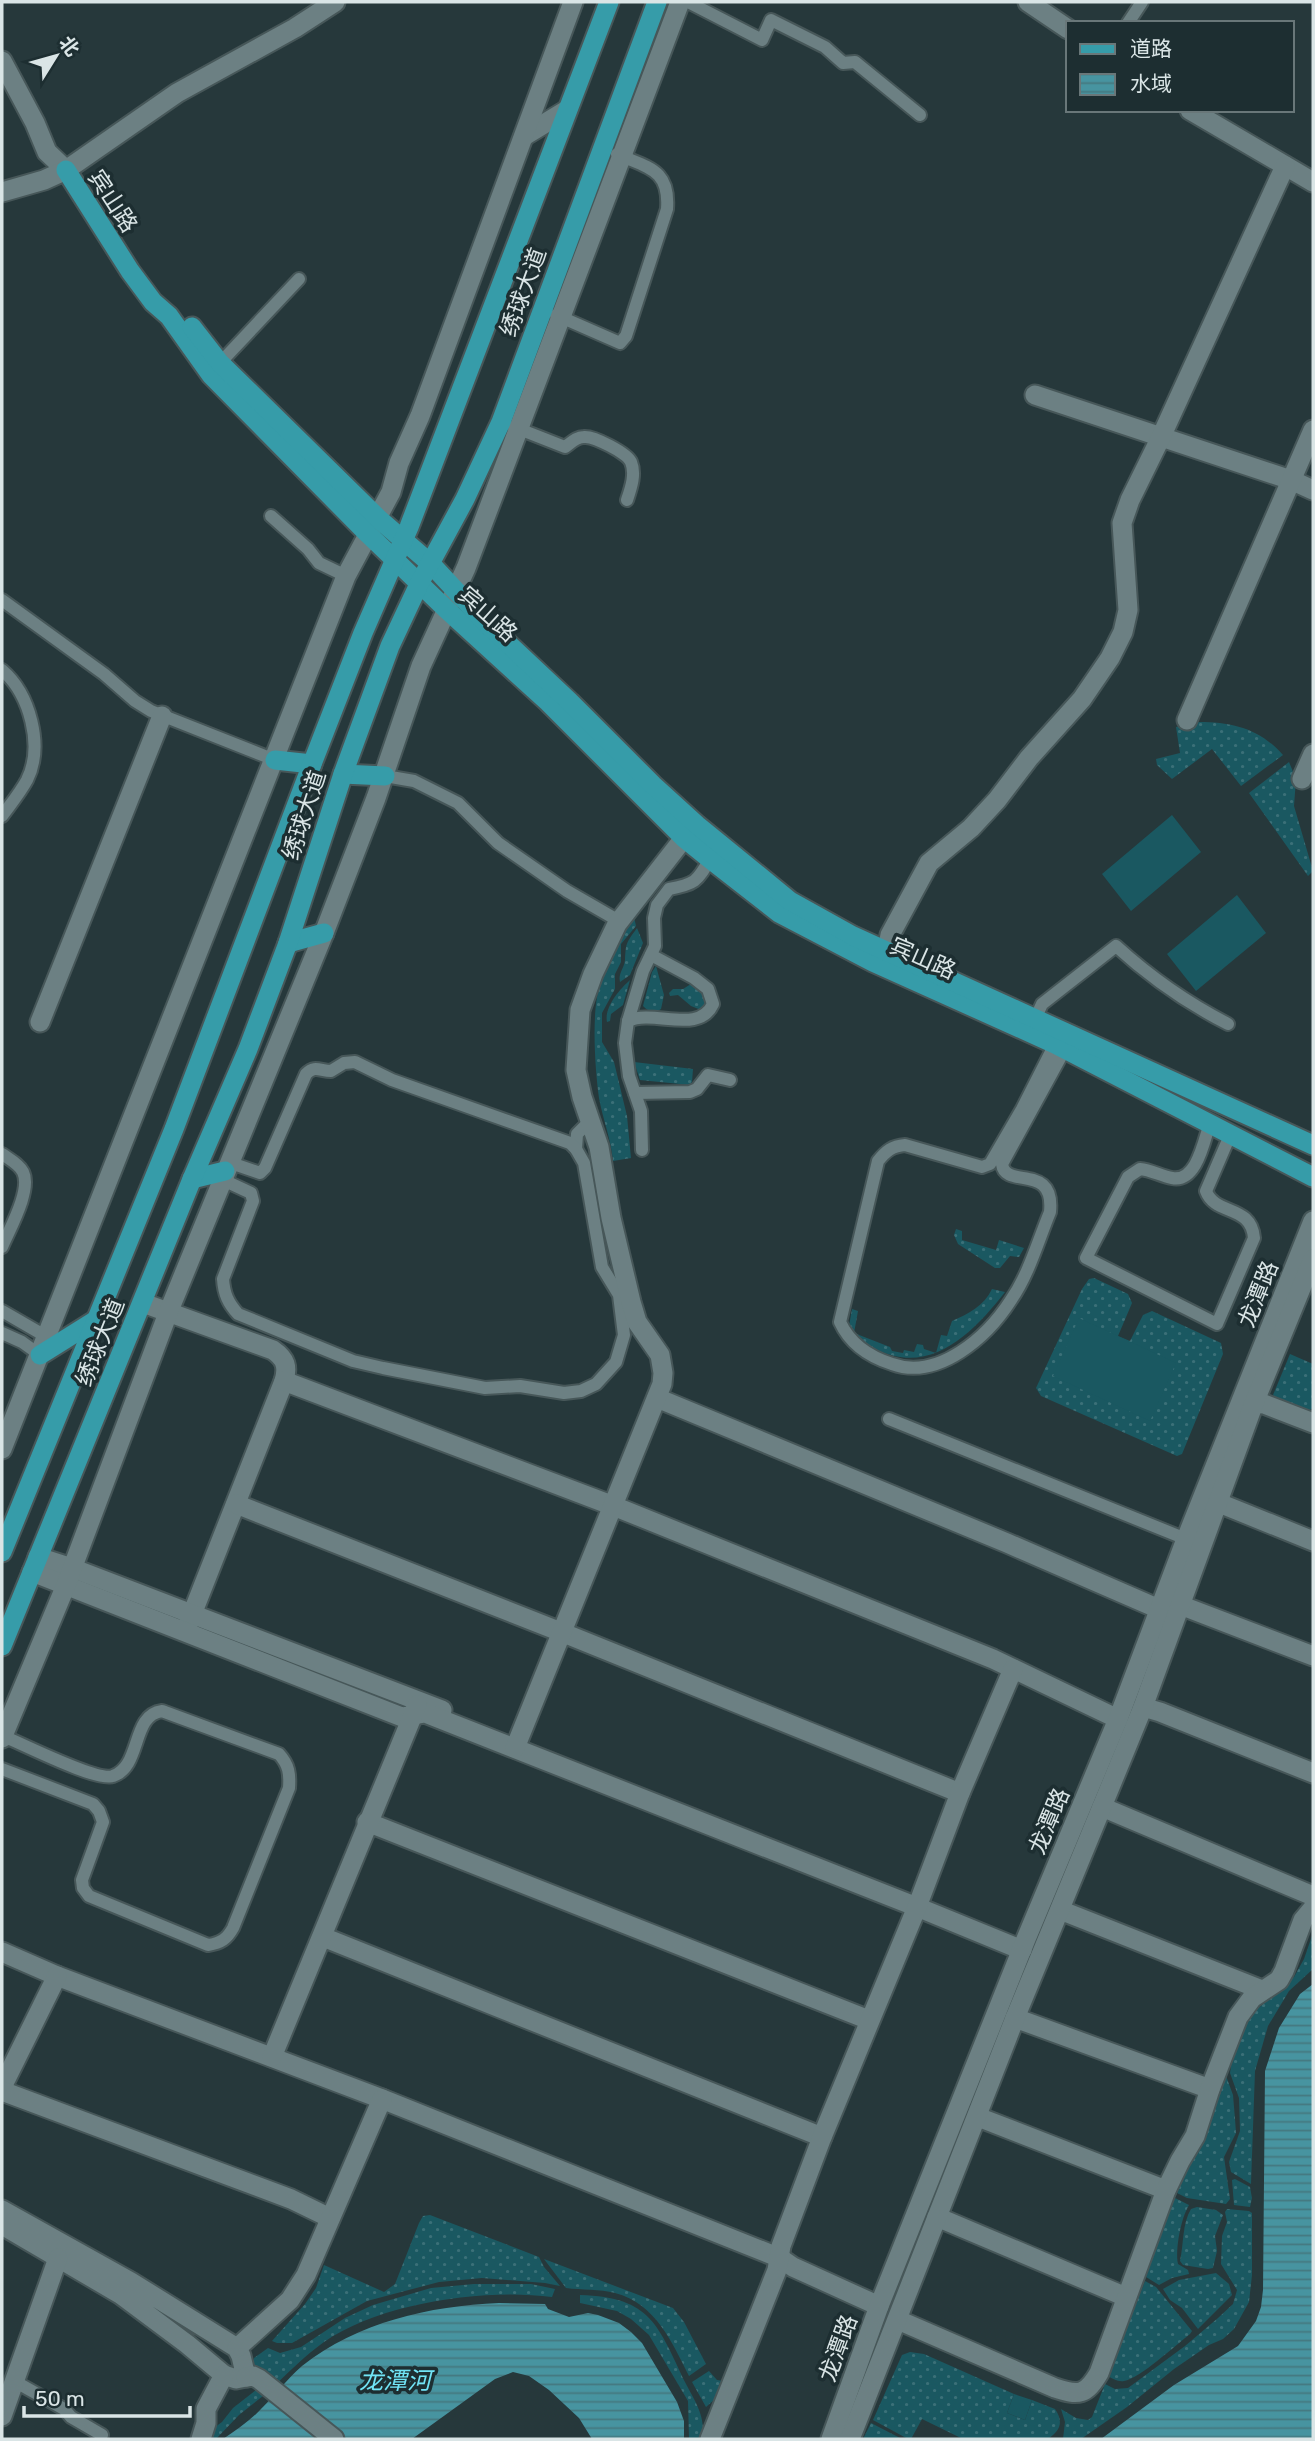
<svg xmlns="http://www.w3.org/2000/svg" width="1315" height="2441" font-family="Rubik,'Noto Sans SC',sans-serif">
	<style>
		.grass { fill: url(#grass-dots) }
		.pitch { fill: #1a5861 }
		.water { fill: url(#water-rules) }
		.lines { fill: none; stroke-linecap: round; stroke-linejoin: round }
		.service-casing { stroke: #475759; stroke-width: 16 }
		.minor-casing { stroke: #475759; stroke-width: 23 }
		.secondary-casing { stroke: #475759; stroke-width: 23 }
		.primary-casing { stroke: #475759; stroke-width: 23 }
		.service { stroke: #6c8083; stroke-width: 12 }
		.minor { stroke: #6c8083; stroke-width: 19 }
		.secondary { stroke: #6c8083; stroke-width: 19 }
		.primary { stroke: #369ca9; stroke-width: 19 }
		.labels { text-anchor: middle; stroke-width: 7; stroke-linejoin: round; paint-order: stroke }
		.street-label { font-size: 23px; fill: #dae5e6; stroke: #1d2e31 }
		.water-label { font-size: 24px; font-style: italic; fill: #71e4f6; stroke: #1d2e31 }
	</style>
	<defs>
		<pattern id="grass-dots" width="8" height="8" patternUnits="userSpaceOnUse" patternTransform="scale(1.75)"><rect width="8" height="8" fill="#1a5861"/><path d="M2 2h.1M6 6h.1" fill="none" stroke="#3b7078" stroke-width="1.8" stroke-linecap="round"/></pattern>
		<pattern id="water-rules" width="6" height="5" patternUnits="userSpaceOnUse" patternTransform="scale(1.75)"><rect width="6" height="5" fill="#4794a0"/><path d="M0 2.5h6" fill="none" stroke="#457880"/></pattern>
	</defs>
	<rect width="100%" height="100%" fill="#26383b"/>
	<g class="grass">
		<path d="M1199,722C1233,722 1260,729 1283,755L1241,786L1212,749L1172,779L1157,765L1156,759L1180,753L1176,727Z"/>
		<polygon points="1289,762 1296,779 1294,806 1313,871 1308,876 1249,793"/>
		<path d="M634,917L636,926L621,944V962L615,974V989L602,1013V1042L614,1062L627,1116L631,1158L613,1161C611,1139 603,1120 599,1098C595,1070 591,1011 600,985C608,960 621,939 634,917Z"/>
		<path d="M637,928L643,943L630,975L620,982C618,973 624,969 625,960C626,943 626,943 637,928Z"/>
		<path d="M656,966L664,995L661,1009C654,1014 649,1012 643,1006L644,1002L652,972Z"/>
		<path d="M630,980L623,1005L611,1014L610,1021L607,1022C604,1007 620,989 630,980Z"/>
		<polygon points="691,984 704,994 705,1005 701,1010 691,1006 678,995 670,996 669,993 673,989 683,989"/>
		<polygon points="634,1062 693,1069 692,1082 690,1085 640,1080"/>
		<polygon points="956,1229 962,1231 962,1240 996,1250 999,1240 1024,1248 1019,1257 1010,1256 1000,1268 995,1268 958,1244 954,1235"/>
		<polygon points="1094,1278 1128,1294 1132,1303 1118,1336 1130,1341 1143,1315 1152,1311 1221,1343 1223,1354 1182,1454 1177,1456 1041,1396 1036,1388 1082,1289 1089,1279"/>
		<path d="M992,1289L1005,1292C974,1332 931,1376 878,1350C865,1344 857,1338 849,1326L852,1309L858,1311L854,1333L890,1347L892,1351L903,1353L904,1350L914,1352L917,1344L923,1345L924,1349L936,1353L941,1335L947,1336L952,1321C968,1314 984,1306 992,1289Z"/>
		<polygon points="1290,1354 1313,1364 1313,1408 1307,1412 1277,1399 1273,1395"/>
		<polygon points="1313,1933 1313,1969 1289,1991 1268,2026 1255,2071 1251,2184 1231,2172 1229,2162 1240,2131 1239,2098 1230,2073 1231,2066 1248,2017 1294,1977 1304,1959"/>
		<polygon points="1226,2076 1233,2095 1235,2119 1236,2133 1224,2157 1230,2199 1226,2204 1187,2198 1177,2193 1191,2158 1201,2148"/>
		<polygon points="1235,2179 1250,2187 1252,2198 1250,2207 1234,2205 1232,2180"/>
		<path d="M1173,2197L1189,2205C1181,2218 1175,2249 1178,2264L1188,2270L1189,2274L1172,2278L1159,2285L1146,2277Z"/>
		<path d="M1197,2207L1216,2210L1223,2215L1215,2236L1217,2251L1213,2268L1208,2269L1183,2265L1180,2261C1184,2243 1182,2224 1191,2209Z"/>
		<polygon points="1227,2209 1249,2211 1252,2213 1252,2275 1249,2302 1234,2329 1223,2339 1209,2345 1174,2369 1127,2407 1081,2439 1063,2439 1065,2422 1061,2409 1076,2418 1088,2420 1092,2417 1105,2384 1115,2389 1128,2388 1185,2346 1218,2318 1233,2304 1237,2290 1221,2264 1222,2236 1227,2222 1225,2212"/>
		<polygon points="430,2215 539,2257 544,2267 560,2286 545,2283 482,2278 439,2282 367,2301 292,2343 277,2343 272,2341 305,2304 316,2288 324,2265 384,2292 395,2284 419,2223 423,2216"/>
		<path d="M544,2259L673,2308L684,2322L706,2364L689,2376C672,2342 656,2304 615,2293C600,2289 582,2290 566,2288Z"/>
		<polygon points="1216,2273 1229,2284 1232,2295 1198,2329 1182,2308 1170,2300 1163,2289 1179,2280"/>
		<path d="M1145,2281L1156,2287L1192,2331L1190,2334C1177,2344 1139,2379 1124,2381C1118,2382 1113,2379 1108,2376Z"/>
		<path d="M474,2284H531L555,2289L552,2297C484,2288 380,2303 324,2342C306,2355 291,2370 275,2385L252,2366L254,2358L268,2348L280,2353L301,2347L345,2318L373,2305L431,2288Z"/>
		<path d="M580,2295C652,2297 658,2326 686,2384C696,2403 706,2417 702,2439H689L688,2401L649,2335L631,2319L617,2311L580,2303Z"/>
		<path d="M910,2352L924,2354L1014,2394L1007,2413L1025,2420L1032,2400L1055,2409C1064,2422 1060,2431 1048,2439H963L922,2419L911,2439H908L873,2420L902,2355Z"/>
		<polygon points="709,2371 717,2380 724,2381 714,2400 706,2407 692,2382"/>
		<polygon points="261,2386 268,2392 239,2415 216,2439 205,2439 211,2430 222,2422 233,2408"/>
		<polygon points="871,2423 902,2439 863,2439"/>
	</g>
	<g class="pitch">
		<polygon points="1172,815 1201,852 1131,911 1102,874"/>
		<polygon points="1237,895 1266,933 1196,991 1167,954"/>
		<polygon points="1079,1318 1176,1363 1150,1421 1053,1376"/>
		<polygon points="1014,2394 1032,2400 1025,2420 1007,2413"/>
	</g>
	<g class="water">
		<polygon points="1313,1984 1313,2439 1101,2439 1174,2385 1238,2346 1256,2321 1261,2307 1263,2290 1265,2071 1279,2028 1300,1994"/>
		<path d="M499,2303L545,2304L548,2309L569,2317L588,2313L598,2315L619,2323L631,2332L642,2343L677,2402L684,2421V2439H592L579,2418L549,2390L529,2376L513,2372L495,2379L412,2439H223C236,2430 250,2421 261,2409C275,2395 287,2379 302,2366C358,2322 429,2306 499,2303Z"/>
	</g>
	<g class="lines">
		<defs>
			<g id="service">
				<polyline points="688,2 762,40 771,20 825,47 843,63 855,62 920,115"/>
				<polyline points="1128,23 1142,2"/>
				<path d="M556,315L620,343L626,336L667,209C670,169 648,168 617,154"/>
				<polyline points="220,363 299,279"/>
				<path d="M514,427L565,447C572,442 576,437 584,437C594,436 627,453 631,462C636,474 631,488 627,500"/>
				<polyline points="271,516 308,549 319,563 346,576"/>
				<polyline points="2,600 104,674 135,701 151,711 275,760"/>
				<path d="M2,670C30,694 44,746 27,780C20,793 10,805 2,816"/>
				<polyline points="385,776 414,781 458,803 498,843 567,891 619,921"/>
				<path d="M1036,1017L1042,1004L1116,946C1150,977 1187,1003 1228,1024"/>
				<path d="M628,1021C654,1009 699,1035 713,1004L708,989L694,978L651,955"/>
				<path d="M1055,1044L1022,1109L990,1164L982,1167L905,1145C892,1146 886,1151 878,1161L840,1322C850,1344 870,1357 892,1364C939,1381 988,1336 1011,1300C1029,1274 1038,1241 1050,1212C1055,1162 1005,1190 1002,1164L1065,1049"/>
				<polyline points="635,1093 690,1092 697,1089 708,1075 730,1080"/>
				<path d="M1210,1123C1204,1140 1197,1183 1172,1178C1161,1176 1151,1170 1140,1169L1128,1177L1086,1258L1217,1324L1254,1238C1251,1204 1215,1216 1206,1191L1231,1133"/>
				<polyline points="576,1149 577,1134 590,1121"/>
				<path d="M642,1150L641,1111L629,1076L625,1043L628,1021L643,971L655,946L654,918L657,905L669,889C695,884 697,882 710,859"/>
				<path d="M2,1154C9,1159 19,1164 23,1172C32,1190 9,1230 2,1247"/>
				<path d="M221,1179L251,1193L253,1201L223,1279C224,1294 228,1303 238,1314L353,1361L383,1368L485,1388L520,1386L564,1393L581,1391L596,1384L616,1362L624,1335L619,1295L602,1267L584,1163L576,1149L570,1143L392,1080L355,1062L344,1063L331,1071C320,1071 315,1065 306,1074L265,1168L260,1173L228,1162"/>
				<polyline points="2,1311 47,1337"/>
				<polyline points="2,1333 22,1342 40,1355"/>
				<polyline points="889,1419 1186,1539"/>
				<path d="M2,1769L93,1804L99,1811L103,1822L82,1880L83,1888L89,1896L208,1945C221,1943 227,1939 233,1928L289,1788C290,1774 289,1765 279,1754L162,1711C131,1715 142,1766 113,1776C97,1782 23,1744 3,1736"/>
				<polyline points="14,2381 64,2409 71,2417 102,2435"/>
			</g>
			<g id="minor">
				<polyline points="1028,2 1068,29"/>
				<polyline points="2,61 35,123 47,152 66,170"/>
				<polyline points="1190,110 1313,182"/>
				<polyline points="524,136 567,110"/>
				<polyline points="2,192 44,180 66,170 177,93 295,28 335,2"/>
				<polyline points="1035,395 1291,480 1313,490"/>
				<polyline points="1187,720 1313,430"/>
				<polyline points="1302,779 1313,754"/>
				<polyline points="887,950 890,935 929,863 971,828 997,800 1029,758 1082,699 1110,658 1123,632 1128,610 1122,523 1130,500 1161,437 1285,166"/>
				<polyline points="40,1022 162,716"/>
				<path d="M143,1303L273,1350C286,1359 288,1367 284,1381L187,1627"/>
				<polyline points="284,1381 611,1505 993,1659 1118,1719"/>
				<polyline points="657,1398 1007,1543 1159,1609"/>
				<polyline points="1254,1403 1264,1404 1313,1423"/>
				<polyline points="2,1449 346,576 391,492 399,463 420,416 573,2"/>
				<polyline points="1219,1503 1313,1541"/>
				<polyline points="236,1504 561,1632 960,1793"/>
				<polyline points="38,1557 72,1568 442,1710"/>
				<polyline points="32,1572 402,1717 425,1713 917,1907 1022,1950"/>
				<polyline points="1180,1605 1313,1656"/>
				<polyline points="1143,1707 1160,1712 1313,1773"/>
				<polyline points="2,1738 66,1585 168,1313 324,933 376,798 421,666 466,568 680,2"/>
				<polyline points="515,1748 662,1384 663,1373 660,1355 637,1322 631,1302 611,1218 599,1147 582,1097 576,1070 580,1010 593,974 617,924 684,838"/>
				<polyline points="1102,1807 1313,1896"/>
				<polyline points="367,1822 869,2020"/>
				<polyline points="1060,1910 1262,1990"/>
				<polyline points="323,1937 822,2137"/>
				<polyline points="2,1952 57,1976 382,2099 780,2258 793,2267 879,2306"/>
				<polyline points="1015,2018 1210,2089"/>
				<polyline points="272,2057 417,1705"/>
				<polyline points="2,2087 57,1976"/>
				<polyline points="2,2091 291,2199 330,2218"/>
				<polyline points="978,2117 1166,2190"/>
				<polyline points="2,2210 131,2282 237,2348 241,2356 246,2377 236,2379 224,2375 187,2344 120,2294 2,2225"/>
				<polyline points="937,2217 1126,2297"/>
				<path d="M898,2320L1055,2388C1079,2396 1086,2395 1099,2373L1166,2190L1180,2161L1195,2136L1210,2089L1238,2017L1252,1998L1279,1980L1284,1971L1303,1920L1313,1908"/>
				<polyline points="237,2348 290,2300 306,2275 382,2099"/>
				<polyline points="246,2377 253,2376 259,2379 334,2439"/>
				<polyline points="2,2416 58,2258"/>
				<polyline points="201,2439 206,2423 206,2409 224,2375"/>
				<polyline points="710,2439 777,2270 781,2246 822,2137 917,1907 960,1793 1013,1669"/>
			</g>
			<g id="secondary">
				<polyline points="831,2439 879,2306 1026,1939 1118,1719 1186,1539 1313,1221"/>
				<polyline points="850,2439 1015,2018 1143,1707 1254,1403 1313,1259"/>
			</g>
			<g id="primary">
				<polyline points="66,170 130,271 153,302 169,316 211,375 368,534 446,609 548,702 684,838 710,859 779,913 873,962 1055,1044 1313,1177"/>
				<polyline points="192,327 220,363 380,520 431,564 485,622 570,702 653,785 697,825 790,901 853,936 1313,1145"/>
				<polyline points="275,760 312,764"/>
				<polyline points="343,774 385,776"/>
				<polyline points="288,943 324,933"/>
				<polyline points="192,1179 225,1171"/>
				<polyline points="40,1355 96,1320"/>
				<polyline points="2,1552 174,1129 312,764 363,633 409,527 609,2"/>
				<polyline points="2,1646 192,1179 248,1049 288,943 343,774 390,646 420,582 465,499 501,422 657,2"/>
			</g>
		</defs>
		<use href="#service" class="service-casing"/>
		<use href="#minor" class="minor-casing"/>
		<use href="#secondary" class="secondary-casing"/>
		<use href="#primary" class="primary-casing"/>
		<use href="#service" class="service"/>
		<use href="#minor" class="minor"/>
		<use href="#secondary" class="secondary"/>
		<use href="#primary" class="primary"/>
	</g>
	<g class="labels">
		<g class="street-label">
			<text transform="translate(113 201) rotate(57)" y="8">宾山路</text>
			<text transform="translate(523 292) rotate(-70)" y="8">绣球大道</text>
			<text transform="translate(488 614) rotate(42)" y="8">宾山路</text>
			<text transform="translate(304 815) rotate(-72)" y="8">绣球大道</text>
			<text transform="translate(923 958) rotate(24)" y="8">宾山路</text>
			<text transform="translate(1258 1294) rotate(-68)" y="8">龙潭路</text>
			<text transform="translate(100 1342) rotate(-68)" y="8">绣球大道</text>
			<text transform="translate(1049 1821) rotate(-67)" y="8">龙潭路</text>
			<text transform="translate(838 2348) rotate(-70)" y="8">龙潭路</text>
		</g>
		<g class="water-label">
			<text x="395" y="2389">龙潭河</text>
		</g>
	</g>
	<rect width="1315" height="2441" fill="none" stroke="#dae5e6" stroke-width="7"/>
	<rect x="1066" y="21" width="228" height="91" fill="#1d2e31" stroke="#697779" stroke-width="2"/>
	<rect x="1080" y="44" width="35" height="10" fill="#369ca9" stroke="#697779" stroke-width="2"/>
	<text x="1130" y="56" font-size="21" fill="#dae5e6">道路</text>
	<rect x="1080" y="74" width="35" height="21" fill="url(#water-rules)" stroke="#697779" stroke-width="2"/>
	<text x="1130" y="91" font-size="21" fill="#dae5e6">水域</text>
	<g transform="translate(56 56) rotate(53)" stroke="#1d2e31" stroke-width="5" paint-order="stroke">
	<path d="M0-5L12 26L0 18L-12 26Z" fill="#dae5e6"/>
	<text y="-10" font-size="19" font-weight="bold" text-anchor="middle" fill="#dae5e6">北</text>
	</g>
	<path d="M24 2406v10h166v-10" fill="none" stroke="#dae5e6" stroke-width="3.5"/>
	<text x="35" y="2406" font-size="21" fill="#dae5e6" stroke="#1d2e31" stroke-width="5" paint-order="stroke">50 m</text>
</svg>
